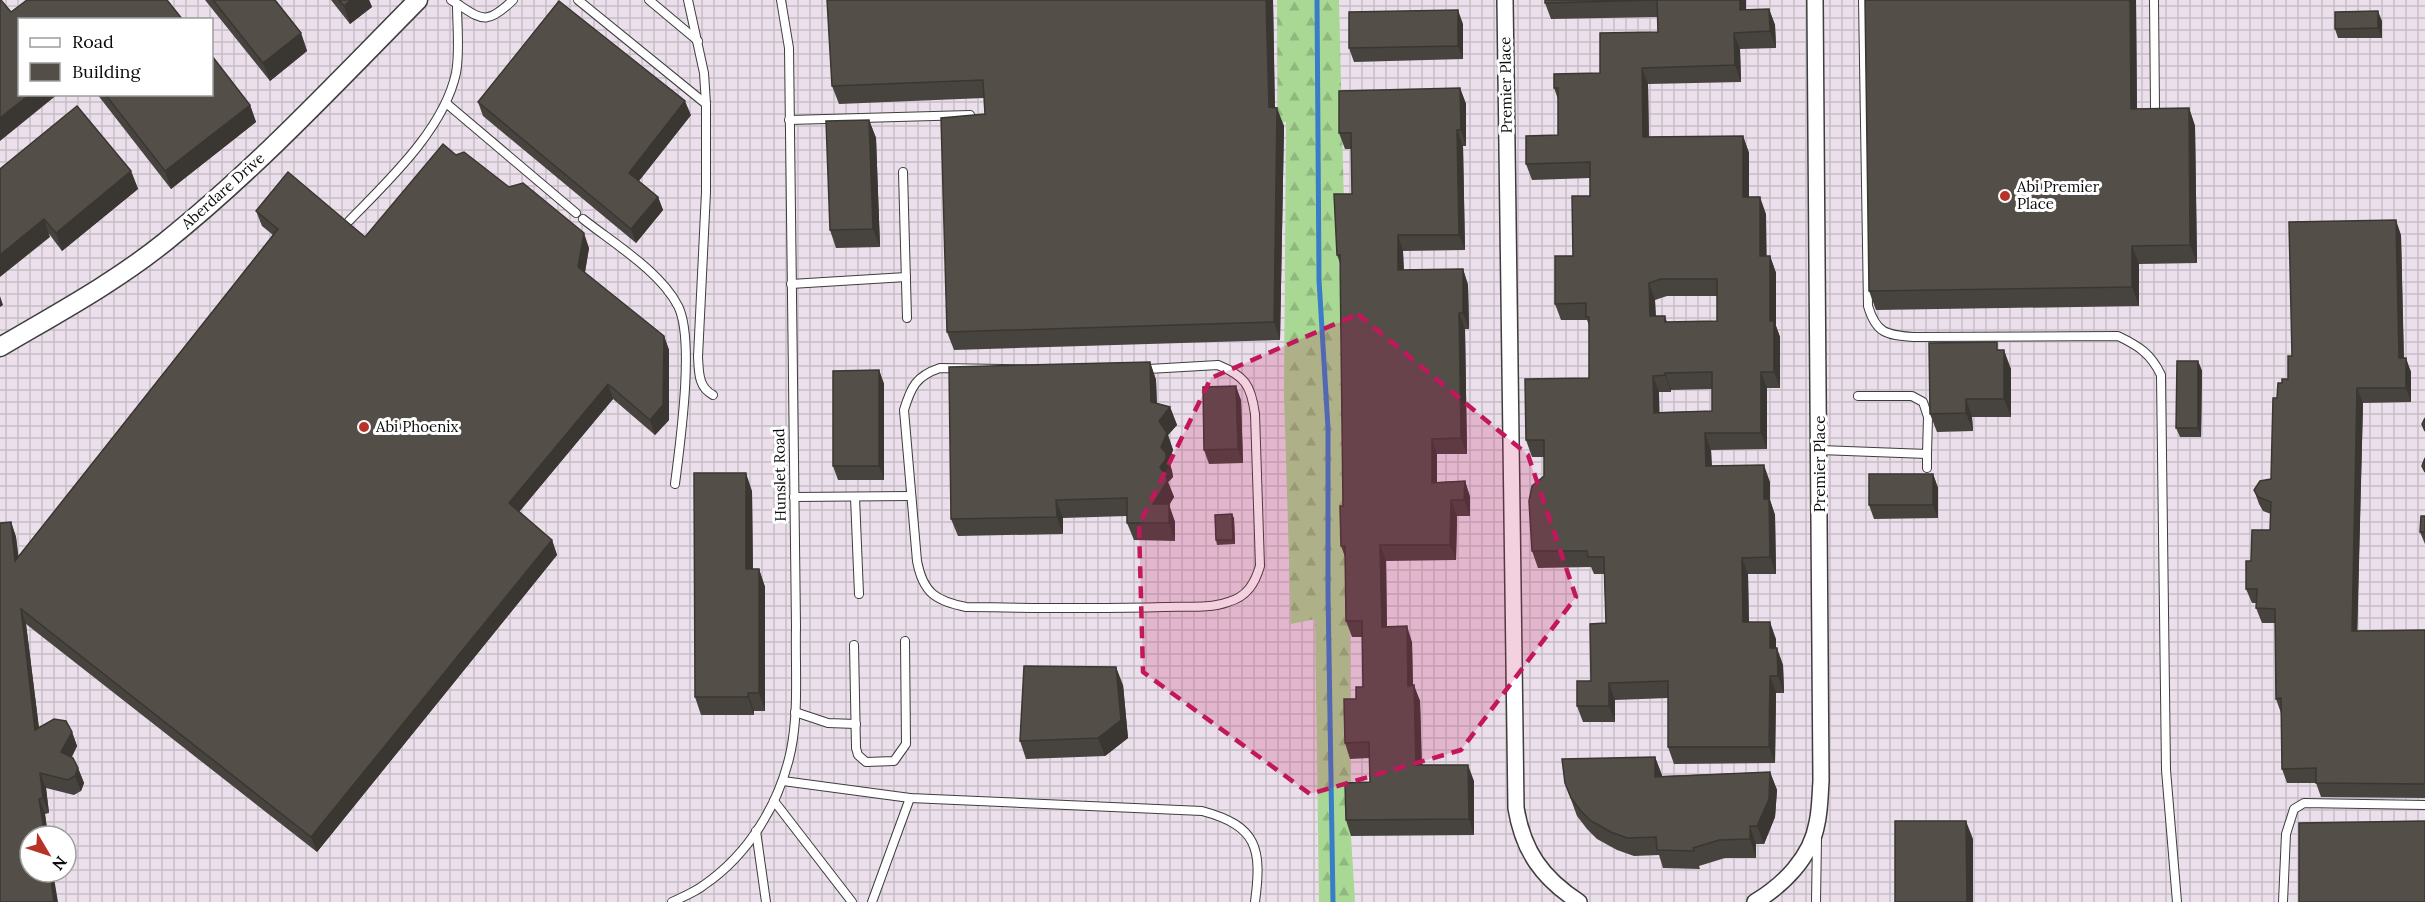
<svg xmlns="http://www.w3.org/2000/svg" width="2425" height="902" font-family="Lora,serif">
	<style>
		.industrial { fill: url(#industrial-grid); fill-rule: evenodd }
		.forest { fill: url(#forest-firs) }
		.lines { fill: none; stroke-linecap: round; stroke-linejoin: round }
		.stream { stroke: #387cca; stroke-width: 5 }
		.service-casing { stroke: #3e3e3e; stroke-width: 10 }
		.minor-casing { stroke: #3e3e3e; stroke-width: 18 }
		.tertiary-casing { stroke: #3e3e3e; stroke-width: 21 }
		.service { stroke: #fff; stroke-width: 8 }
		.minor { stroke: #fff; stroke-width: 15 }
		.tertiary { stroke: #fff; stroke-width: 18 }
		.wall { fill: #47433e; fill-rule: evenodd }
		.shaded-wall { fill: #3a3732 }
		.building { fill: #534e48; stroke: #3a3732; stroke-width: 1.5; fill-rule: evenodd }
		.marked { fill: #c2185b; fill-opacity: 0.2; stroke: #c2185b; stroke-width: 4.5; stroke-dasharray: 12 8; stroke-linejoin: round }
		.poi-dot { fill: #b73327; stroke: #fff; stroke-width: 2 }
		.labels { text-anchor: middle; stroke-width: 6; stroke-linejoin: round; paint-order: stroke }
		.street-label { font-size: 15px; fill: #0b0b0b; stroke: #fff }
		.poi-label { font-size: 15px; fill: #0b0b0b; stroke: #fff; text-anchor: start }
	</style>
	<defs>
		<pattern id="industrial-grid" width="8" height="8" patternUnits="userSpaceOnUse" patternTransform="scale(1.5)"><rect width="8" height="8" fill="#eadfea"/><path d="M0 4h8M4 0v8" fill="none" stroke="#c7bec7"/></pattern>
		<pattern id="forest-firs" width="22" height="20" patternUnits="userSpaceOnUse" patternTransform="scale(1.5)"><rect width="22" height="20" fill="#a9d894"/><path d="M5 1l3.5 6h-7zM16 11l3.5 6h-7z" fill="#90b87e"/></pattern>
	</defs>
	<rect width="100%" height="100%" fill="#fffde9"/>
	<path class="industrial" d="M0,0H2425V902H0ZM20,20H212V94H20ZM30,836H66V872H30Z"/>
	<polygon class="forest" points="1277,0 1339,0 1344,206 1338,208 1339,273 1344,274 1345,504 1350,648 1351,836 1355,902 1319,902 1315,619 1291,624 1284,396 1286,122 1278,123"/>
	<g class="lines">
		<polyline class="stream" points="1317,0 1319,280 1328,428 1328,593 1333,902"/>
		<defs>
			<g id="service">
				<path d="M451,0C481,18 484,28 513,0"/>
				<polyline points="578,0 706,104"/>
				<polyline points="649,0 698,41"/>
				<path d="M688,0L704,73L706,104V192L698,357C699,372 698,387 713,395"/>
				<path d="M1863,0L1868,306C1876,333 1886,335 1913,337L2118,336C2139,346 2151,354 2161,375L2166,770L2177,902"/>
				<polyline points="2154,0 2155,107"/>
				<polyline points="446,103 576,213"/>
				<polyline points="789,120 970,115"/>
				<polyline points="903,172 907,318"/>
				<path d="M583,219C613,243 660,271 678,306C695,339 680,444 675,484"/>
				<path d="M349,221C388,181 444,129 456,73C460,51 457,26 457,4"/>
				<polyline points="791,284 906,277"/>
				<path d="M1218,365C1245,376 1251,385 1255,414L1260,566C1255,583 1247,597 1228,602C1209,609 1185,606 1164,607C1098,609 1032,608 966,607C936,601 923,593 917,561L904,410C911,387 916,376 940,368L1114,371Z"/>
				<polyline points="1820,450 1927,454 1928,417 1923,402 1912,396 1858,396"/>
				<polyline points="1927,468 1927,454"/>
				<polyline points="794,497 911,496"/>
				<polyline points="855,497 859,594"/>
				<polyline points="854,645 856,748 858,755 866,762 894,761 906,744 905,641"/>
				<polyline points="795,712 828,723 856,724"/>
				<path d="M783,781L910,798L1202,811C1258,826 1262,849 1255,902"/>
				<polyline points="774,801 852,902"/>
				<polyline points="756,831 766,902"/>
				<path d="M672,902C683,897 695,892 704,885C749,854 780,803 791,750C799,710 795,667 796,627L789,48L781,0"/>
				<polyline points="872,902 910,798"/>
				<polyline points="1816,902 1817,839"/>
				<polyline points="2283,902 2286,834 2294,809 2304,803 2425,805"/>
			</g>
			<g id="minor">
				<path d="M1505,0L1516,808C1523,851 1542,878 1579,902"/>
				<path d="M1755,902C1783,885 1811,858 1817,823C1820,810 1820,795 1821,781L1815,0"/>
			</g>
			<path id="tertiary" d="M0,347C56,314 114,283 165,242C256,169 336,83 418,0"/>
		</defs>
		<use href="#service" class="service-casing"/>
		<use href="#minor" class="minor-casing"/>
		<use href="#tertiary" class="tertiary-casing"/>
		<use href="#service" class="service"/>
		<use href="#minor" class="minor"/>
		<use href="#tertiary" class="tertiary"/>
	</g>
	<g class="wall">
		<polygon points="205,0 275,0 301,33 307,51 270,81"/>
		<polygon points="331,0 369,0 372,7 350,24"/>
		<polygon points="827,0 1273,0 1275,108 1284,126 1280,340 954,350 947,332 985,114 984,98 839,104 832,86"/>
		<path d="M1545,0H1746V10L1769,9L1775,25L1776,48L1740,49L1741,82L1648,84L1649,137L1743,136L1749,153V197L1766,214V256H1770L1776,273V326L1780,337V388H1767V449L1711,450L1712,466L1770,482V500L1775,515L1776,574H1748L1749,622L1776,639V648L1783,665L1784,693H1776L1775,763L1674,764L1668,747V698L1615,700V722H1583L1577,706L1591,681L1606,623L1604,574H1594L1591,567L1538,568L1532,551L1544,476V457H1532L1526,440L1589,378V325L1587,320H1561L1555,304L1573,256L1590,196V178L1532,180L1526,164L1558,135V99L1554,88L1600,73L1658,32L1657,17L1551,19L1545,3ZM1667,296H1717V321L1667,322L1665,316H1656L1655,300ZM1712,389V411L1659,412V392H1671V390Z"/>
		<polygon points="2136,0 2137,109 2189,108 2195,126 2197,263 2139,264 2139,306 1876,310 1869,291"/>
		<polygon points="2382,21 2382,38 2338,38 2335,29"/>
		<polygon points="1463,24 1463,59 1354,62 1349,48"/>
		<polygon points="1460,88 1466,104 1466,146 1463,146 1465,250 1403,251 1404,270 1463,269 1468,285 1469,329 1465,329 1467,454 1437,454 1437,482 1465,481 1470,497 1470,516 1457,516 1456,560 1386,561 1387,627 1412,642 1413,685 1420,701 1422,765 1474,781 1474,835 1351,836 1346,820 1370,782 1369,758 1350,759 1345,743 1356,699 1363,687 1363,637 1352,637 1346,621 1345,557 1341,546 1343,506 1340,263 1337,255 1352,194 1352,149 1345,149 1339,133"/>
		<polygon points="97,94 212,94 250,105 256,122 171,189"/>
		<polygon points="478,102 691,115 639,181 658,197 663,210 636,243 483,116"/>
		<polygon points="869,120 876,138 880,247 836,248 830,230"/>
		<polygon points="456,155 589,248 585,273 664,336 669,350 669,420 655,435 613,399 519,512 552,540 557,555 317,852 26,624 39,728 72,732 77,746 72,757 78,768 84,783 81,791 74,795 46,788 49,813 45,814 48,836 30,836 0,902 11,522 16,537 18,557 273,235 262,226 256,211 365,237"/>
		<polygon points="0,169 131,171 138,189 62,251"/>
		<polygon points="2401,235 2404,358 2411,372 2411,402 2363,403 2357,631 2425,630 2425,798 2321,797 2316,783 2287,783 2282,769 2281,713 2276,699 2275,623 2262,623 2256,608 2257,603 2252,603 2246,589 2251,561 2270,530 2271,514 2263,511 2259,504 2254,490 2271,479 2277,398 2282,383 2288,379 2292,356"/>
		<polygon points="2000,350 2011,369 2011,417 1972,417 1973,431 1937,432 1930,414"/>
		<polygon points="2198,361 2202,371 2201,437 2180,437 2176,428"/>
		<polygon points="1150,362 1156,380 1157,403 1170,407 1177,425 1168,435 1173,450 1169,461 1172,471 1173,477 1168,482 1174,497 1169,505 1175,522 1175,541 1134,540 1127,523 1127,516 1063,518 1063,534 958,536 951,519"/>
		<polygon points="879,370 884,384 884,480 838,480 833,466"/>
		<polygon points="1241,400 1243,463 1209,464 1204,450"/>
		<polygon points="1933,474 1938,488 1938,518 1874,519 1869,505"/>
		<polygon points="752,491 753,569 759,569 765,587 765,711 754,711 754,715 701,715 695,697"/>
		<polygon points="2425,516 2425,544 2420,532"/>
		<polygon points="1234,518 1235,544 1217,545 1216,540"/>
		<polygon points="1123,685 1128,738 1105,756 1026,759 1020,741"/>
		<polygon points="1655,757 1662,776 1770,772 1777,790 1775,817 1764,844 1756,844 1756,858 1725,858 1699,866 1700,869 1663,868 1659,855 1634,856 1617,850 1597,839 1587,829 1577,816 1565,783"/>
	</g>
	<g class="shaded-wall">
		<polygon points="351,0 369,0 372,7 350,24 344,6"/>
		<polygon points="1266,0 1273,0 1275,125 1269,107"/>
		<polygon points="1740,0 1746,0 1746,27 1740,10"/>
		<polygon points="2130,0 2136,0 2137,127 2131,109"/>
		<polygon points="1769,9 1775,25 1776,48 1770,31"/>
		<polygon points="1458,10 1463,24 1463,59 1458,46"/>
		<polygon points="2378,11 2382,21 2382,38 2378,28"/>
		<polygon points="301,33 307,51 270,81 263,63"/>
		<polygon points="1734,33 1740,49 1741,82 1735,65"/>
		<polygon points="1642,68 1648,84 1649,154 1643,137"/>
		<polygon points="1460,88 1466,104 1466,146 1461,130"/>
		<polygon points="30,94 58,94 0,141 0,118"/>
		<polygon points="685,101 691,115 634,187 629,173"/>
		<polygon points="250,105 256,122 171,189 165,171"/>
		<polygon points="1277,108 1284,126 1280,340 1274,322"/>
		<polygon points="2189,108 2195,126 2197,263 2190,245"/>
		<polygon points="869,120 876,138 880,247 873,229"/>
		<polygon points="1457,130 1463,146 1465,250 1459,235"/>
		<polygon points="1743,136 1749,153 1749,214 1743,197"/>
		<polygon points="131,171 138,189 62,251 56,233"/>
		<polygon points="658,197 663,210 636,243 631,229"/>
		<polygon points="1760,197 1766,214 1767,273 1760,256"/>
		<polygon points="44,219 50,237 0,277 0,255"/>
		<polygon points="2396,220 2401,235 2404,372 2399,358"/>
		<polygon points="584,233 589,248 583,282 578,267"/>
		<polygon points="1398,235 1403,251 1404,286 1398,270"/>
		<polygon points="2132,246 2139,264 2139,306 2132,287"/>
		<polygon points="1770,256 1776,273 1776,326 1780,337 1780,388 1774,372 1770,321"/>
		<polygon points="1463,269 1468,285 1469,329 1463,313"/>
		<polygon points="1649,283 1655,300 1656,333 1650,316"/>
		<polygon points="0,296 3,305 0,307"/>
		<polygon points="1459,313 1465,329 1467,454 1461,438"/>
		<polygon points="664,336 669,350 669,420 655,435 650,420"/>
		<polygon points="2004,350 2011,369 2011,417 2004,399"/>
		<polygon points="2406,358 2411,372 2411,402 2406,388"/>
		<polygon points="2198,361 2202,371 2201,437 2198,428"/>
		<polygon points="1150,362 1156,380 1157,419 1151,402"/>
		<polygon points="879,370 884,384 884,480 879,466"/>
		<polygon points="1761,372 1767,388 1767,449 1761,433"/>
		<polygon points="1665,373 1671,390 1671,392 1665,375"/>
		<polygon points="1653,376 1659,392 1660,429 1654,413"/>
		<polygon points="608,384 613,399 514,518 509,503"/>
		<polygon points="1236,386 1241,400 1243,463 1238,449"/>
		<polygon points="2357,388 2363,403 2357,645 2352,631"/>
		<polygon points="1966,399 1972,417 1973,431 1966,413"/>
		<polygon points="1170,407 1177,425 1168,435 1173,450 1169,461 1172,471 1173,477 1168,482 1174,497 1169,505 1175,522 1175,541 1169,523 1153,504 1160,467 1159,421"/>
		<polygon points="1705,433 1711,450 1712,482 1706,466"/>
		<polygon points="1432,439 1437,454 1437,498 1432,483"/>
		<polygon points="1764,465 1770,482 1770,500 1775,515 1776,574 1770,557 1764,499"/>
		<polygon points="746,473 752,491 753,587 746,569"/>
		<polygon points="1933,474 1938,488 1938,518 1933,505"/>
		<polygon points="1465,481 1470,497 1470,516 1464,500"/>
		<polygon points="1056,500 1063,518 1063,534 1057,517"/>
		<polygon points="1451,500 1457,516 1456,560 1450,545"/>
		<polygon points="1232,514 1234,518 1235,544 1233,540"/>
		<polygon points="11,522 16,537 21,576 15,561"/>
		<polygon points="552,540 557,555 317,852 311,837"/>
		<polygon points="1380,545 1386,561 1387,643 1382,627"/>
		<polygon points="1742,558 1748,574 1749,639 1743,622"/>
		<polygon points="759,569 765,587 765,711 759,693"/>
		<polygon points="21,609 26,624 41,745 35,730"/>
		<polygon points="1770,622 1776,639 1776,665 1770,648"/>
		<polygon points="1407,626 1412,642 1413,701 1408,686"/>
		<polygon points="1777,648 1783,665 1784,693 1778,676"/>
		<polygon points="1116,667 1123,685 1128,738 1105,756 1098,738"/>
		<polygon points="1770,676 1776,693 1775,763 1769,747"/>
		<polygon points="1609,683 1615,700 1615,722 1609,706"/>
		<polygon points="1414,685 1420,701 1422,781 1416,765"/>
		<polygon points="748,693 754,711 754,715 748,697"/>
		<polygon points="72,732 77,746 66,767 61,752"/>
		<polygon points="1655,757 1662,775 1662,795 1655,777"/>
		<polygon points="1468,765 1474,781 1474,835 1469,819"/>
		<polygon points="78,768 84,783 81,791 75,776"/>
		<polygon points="1770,772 1777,790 1775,817 1764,844 1757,826"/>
		<polygon points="40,773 46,788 49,813 43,798"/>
		<polygon points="39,799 45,814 48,836 45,836"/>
		<polygon points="1966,821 1973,839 1973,902 1967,902"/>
		<polygon points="1750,826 1756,844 1756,858 1750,839"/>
		<polygon points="50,872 53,872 58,902 54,902"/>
	</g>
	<g class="building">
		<polygon points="0,0 1,0 11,12 27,0 167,0 183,20 20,20 20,94 30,94 0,118"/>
		<polygon points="213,0 275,0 301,33 263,63"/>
		<polygon points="339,0 351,0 344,6"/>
		<polygon points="827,0 1266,0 1269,107 1277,108 1274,322 947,332 941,118 985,114 983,80 832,86"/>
		<path d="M1545,0H1740V10L1769,9L1770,31L1734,33L1735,65L1642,68L1643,137L1743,136V197H1760V256H1770V321H1774V372H1761V433H1705L1706,466L1764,465V499H1769L1770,557L1742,558L1743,622H1770V648H1777L1778,676H1770L1769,747H1668V681L1609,683V706H1577V681H1591L1590,624L1606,623L1604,557H1588L1587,551H1532L1529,501L1532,486L1544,476V440H1526L1525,379L1589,378V317H1586V303L1555,304V256H1573L1572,196H1590V162L1526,164V136L1558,135V88H1554V74L1600,73V33L1658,32L1657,0L1545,3ZM1661,279H1717V321L1665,322V316H1650L1649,283ZM1712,372V411L1654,413L1653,376L1665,375V373Z"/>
		<polygon points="1865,0 2130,0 2131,109 2189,108 2190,245 2132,246 2132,287 1869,291"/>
		<polygon points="559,1 685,101 629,173 658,197 631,229 478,102"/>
		<polygon points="1458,10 1458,46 1349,48 1349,12"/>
		<polygon points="2378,11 2378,28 2335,29 2335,12"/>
		<polygon points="212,56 250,105 165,171 105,94 212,94"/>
		<polygon points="1460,88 1461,130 1457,130 1459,235 1398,235 1398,270 1463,269 1463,313 1459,313 1461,438 1432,439 1432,483 1465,481 1464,500 1451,500 1450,545 1380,545 1382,627 1407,626 1408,686 1414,685 1416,765 1468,765 1469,819 1346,820 1345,783 1370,782 1369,742 1345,743 1344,699 1356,699 1356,687 1363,687 1362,621 1346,621 1345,546 1341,546 1340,506 1343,506 1340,255 1337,255 1334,194 1352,194 1351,133 1339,133 1339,91"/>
		<polygon points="77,106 131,171 56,233 44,219 0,255 0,169"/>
		<polygon points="869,120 873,229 830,230 826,121"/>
		<polygon points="443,144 456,155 464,152 509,187 523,183 584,233 578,267 664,336 663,405 650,420 608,384 509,503 552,540 311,837 21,609 35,730 54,719 66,721 72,732 61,752 73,758 78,768 75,776 68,780 40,773 43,798 39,799 45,836 30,836 30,872 50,872 54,902 0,902 0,523 11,522 15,561 278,229 256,211 288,172 365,237"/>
		<polygon points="2396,220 2399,358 2406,358 2406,388 2357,388 2352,631 2425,630 2425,784 2316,783 2316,768 2282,769 2281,698 2276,699 2275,609 2256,608 2257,589 2246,589 2246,561 2251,561 2252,530 2270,530 2271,502 2258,497 2254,490 2260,481 2271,479 2273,398 2277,398 2278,383 2282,383 2282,379 2288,379 2288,356 2292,356 2289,222"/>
		<polygon points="1997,342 1997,350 2004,350 2004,399 1966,399 1966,413 1930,414 1929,343"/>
		<polygon points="2177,361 2198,361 2198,428 2176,428"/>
		<polygon points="1150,362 1151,402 1170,407 1159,421 1167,433 1161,447 1166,453 1166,459 1160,467 1168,480 1153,504 1169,504 1169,523 1127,523 1127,498 1056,500 1057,517 951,519 949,367"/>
		<polygon points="879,370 879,466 833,466 833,371"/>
		<polygon points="1236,386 1238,449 1204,450 1203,387"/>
		<polygon points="2425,418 2425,431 2422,424"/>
		<polygon points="2425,458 2425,472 2422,466"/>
		<polygon points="694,473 746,473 746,569 759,569 759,693 748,693 748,697 695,697"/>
		<rect x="1869" y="474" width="64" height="31"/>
		<polygon points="1232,514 1233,540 1216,540 1215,515"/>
		<polygon points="2421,516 2425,516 2425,532 2420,532"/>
		<polygon points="1024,666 1116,667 1121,720 1098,738 1020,741"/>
		<polygon points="1655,757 1655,777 1770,772 1769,799 1757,826 1750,826 1750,839 1719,840 1693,848 1694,851 1657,850 1656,837 1627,838 1611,832 1591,821 1581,811 1571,798 1565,783 1562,759"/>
		<polygon points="1895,821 1966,821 1967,902 1895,902"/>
		<polygon points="2425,821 2425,902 2299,902 2299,823"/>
	</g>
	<path class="marked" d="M1358,314L1528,455L1576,597L1461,750L1310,794L1143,672L1139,525L1211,378Z"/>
	<g class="poi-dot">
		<circle cx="2005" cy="196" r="6"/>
		<circle cx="364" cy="427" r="6"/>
	</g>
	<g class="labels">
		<g class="street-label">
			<text transform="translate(1506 85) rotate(-91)" y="5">Premier Place</text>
			<text transform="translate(223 191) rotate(-42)" y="5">Aberdare Drive</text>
			<text transform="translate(1820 464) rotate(-90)" y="5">Premier Place</text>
			<text transform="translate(780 475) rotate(-91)" y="5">Hunslet Road</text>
		</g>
		<g class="poi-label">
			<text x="2017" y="192">Abi Premier<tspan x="2017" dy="17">Place</tspan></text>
			<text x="376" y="432">Abi Phoenix</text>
		</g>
	</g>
	<rect x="18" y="18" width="195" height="78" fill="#ffffff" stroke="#9d9d9d" stroke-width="1.5"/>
	<rect x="30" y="38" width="30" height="9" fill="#ffffff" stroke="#9d9d9d" stroke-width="1.5"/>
	<text x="72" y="48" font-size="18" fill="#0b0b0b">Road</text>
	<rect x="30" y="63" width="30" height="18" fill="#534e48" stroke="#9d9d9d" stroke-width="1.5"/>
	<text x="72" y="78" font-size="18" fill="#0b0b0b">Building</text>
	<g transform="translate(48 854) rotate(129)"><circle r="28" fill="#ffffff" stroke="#9d9d9d" stroke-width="1.5"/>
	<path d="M0-4.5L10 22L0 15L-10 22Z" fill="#b73327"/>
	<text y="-9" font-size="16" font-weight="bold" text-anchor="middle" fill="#0b0b0b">N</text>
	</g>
</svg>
